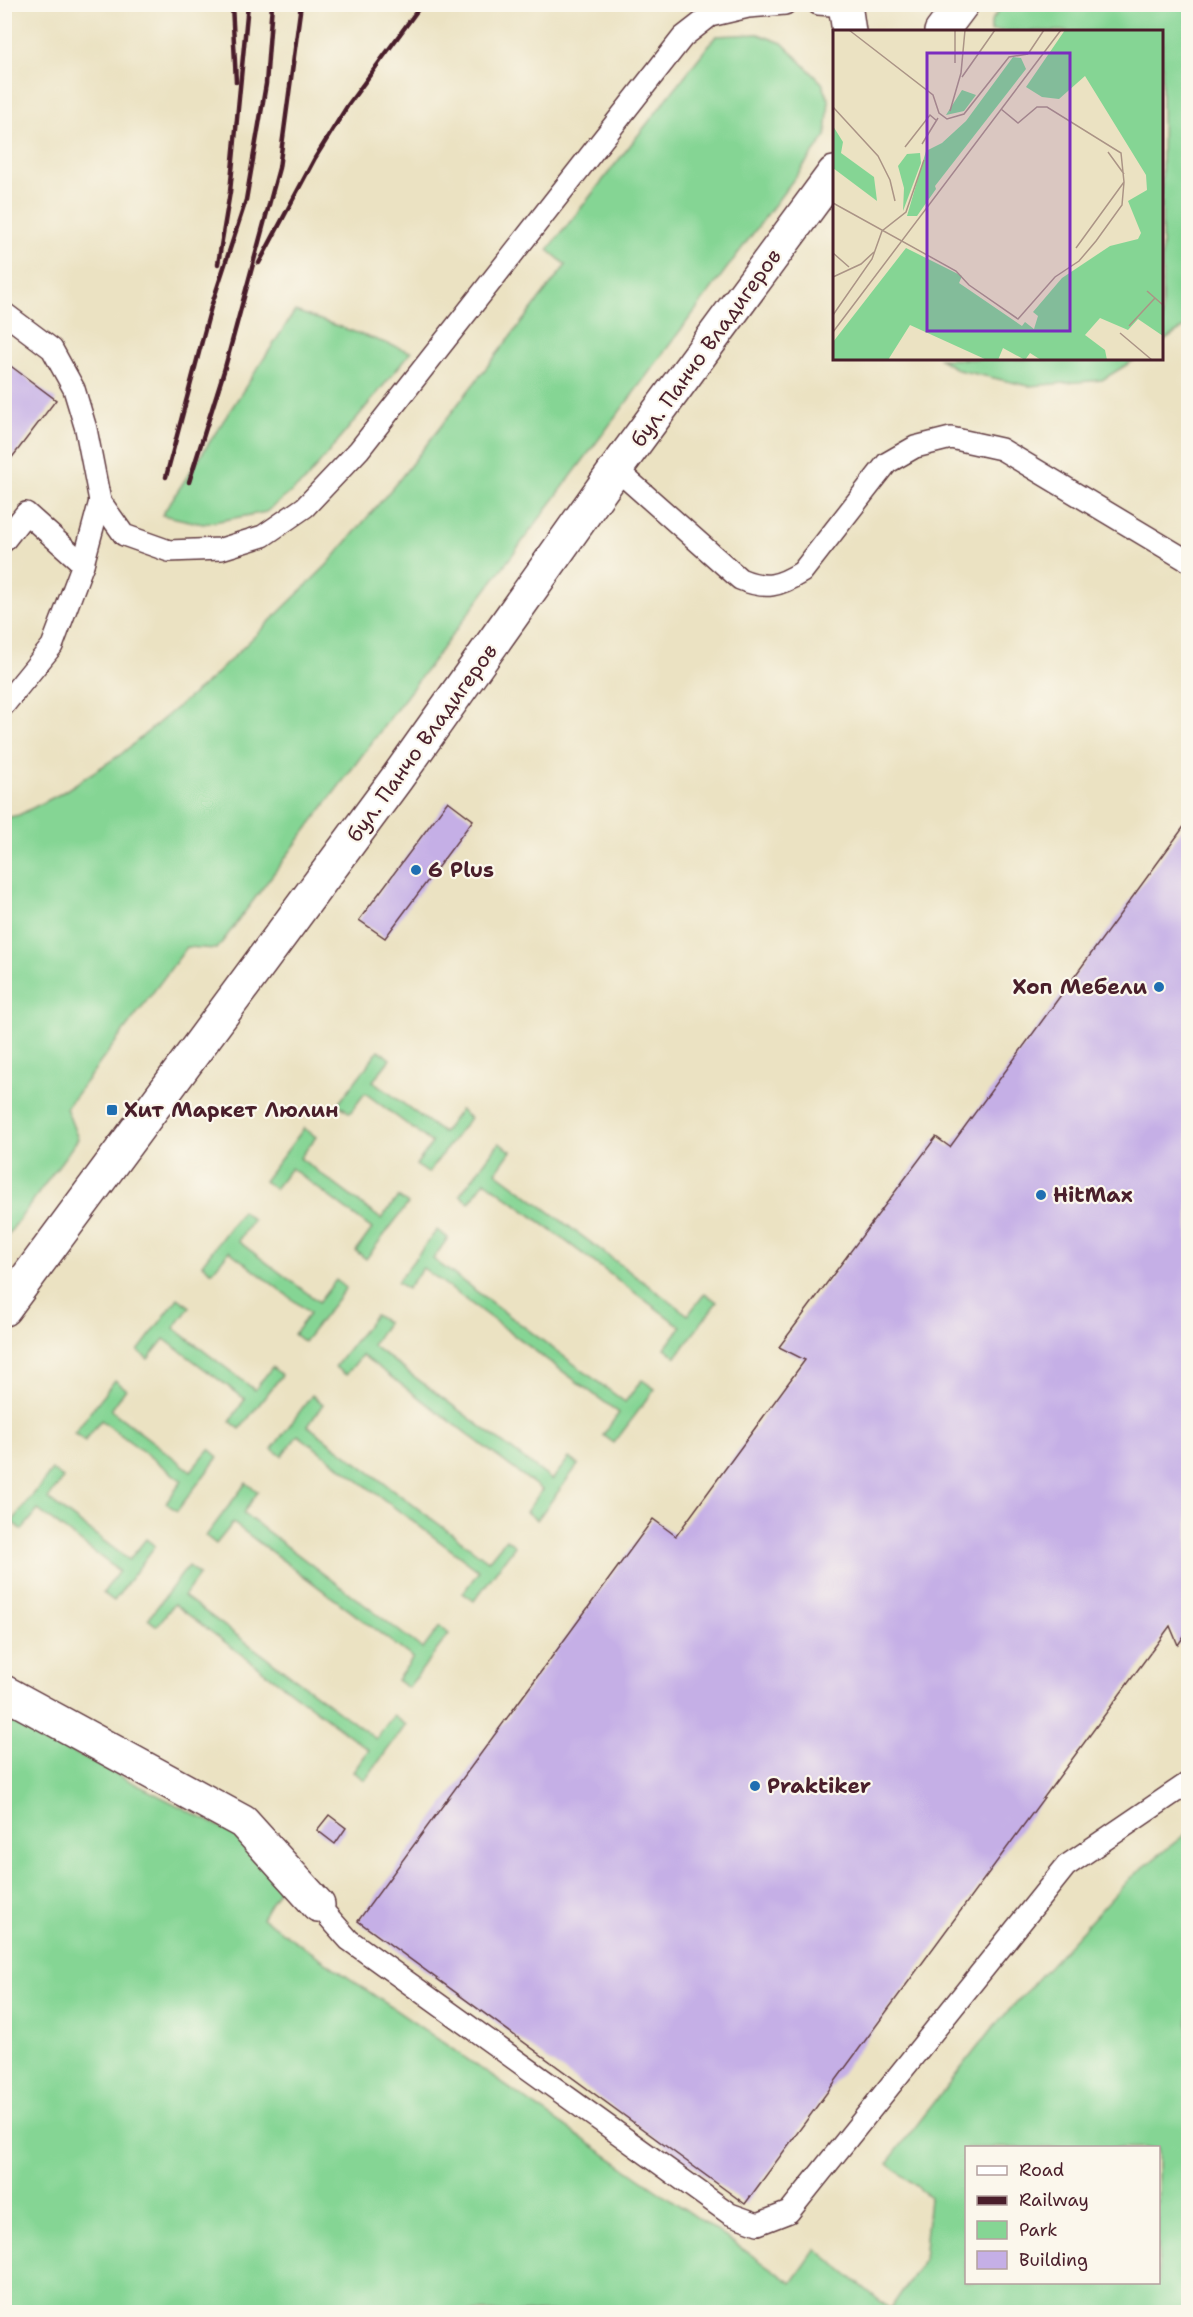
<svg xmlns="http://www.w3.org/2000/svg" width="1193" height="2317" font-family="'Shantell Sans',sans-serif">
	<style>
		.green { fill: #85d594; stroke: #687a60; stroke-width: 1.5; fill-rule: evenodd }
		.building { fill: #c5afe6 }
		.lines { fill: none; stroke-linecap: round; stroke-linejoin: round }
		.lane-casing { stroke: #623c42; stroke-width: 24 }
		.street-casing { stroke: #623c42; stroke-width: 36 }
		.secondary-casing { stroke: #623c42; stroke-width: 36 }
		.lane { stroke: #fff; stroke-width: 21 }
		.street { stroke: #fff; stroke-width: 33 }
		.secondary { stroke: #fff; stroke-width: 33 }
		.rail { stroke: #4a1f2b; stroke-width: 4.5 }
		.poi-dot { fill: #1f6fb2; stroke: #fbf7ec; stroke-width: 2 }
		.labels { text-anchor: middle; stroke-width: 4.5; stroke-linejoin: round; paint-order: stroke }
		.street-label { font-size: 21px; fill: #4a1f2b; stroke: #fbf7ec }
		.poi-label { font-size: 21px; font-weight: bold; fill: #4a1f2b; stroke: #fbf7ec; text-anchor: start }
		.inset-road { fill: none; stroke: #ab9486; stroke-width: 1.5 }
		.view { fill: #7b2cbf; fill-opacity: 0.15; stroke: #7b2cbf; stroke-width: 3 }
		.inset-edge { fill: none; stroke: #4a1f2b; stroke-width: 3 }
	</style>
	<rect width="100%" height="100%" fill="#fbf7ec"/>
	<filter id="ink" filterUnits="userSpaceOnUse"><feTurbulence type="fractalNoise" baseFrequency=".0167" numOctaves="2"/><feDisplacementMap in="SourceGraphic" scale="12" xChannelSelector="R" yChannelSelector="G"/><feConvolveMatrix kernelMatrix="1 2 1 2 8 2 1 2 1" color-interpolation-filters="sRGB"/></filter>
	<filter id="wash" filterUnits="userSpaceOnUse"><feTurbulence type="fractalNoise" baseFrequency=".008" numOctaves="4" result="noise"/><feDisplacementMap in="SourceGraphic" scale="24" xChannelSelector="R" yChannelSelector="G"/><feGaussianBlur stdDeviation="1.35" result="paint"/><feColorMatrix in="noise" values="0 0 0 0 0 0 0 0 0 0 0 0 0 0 0 0 0 1.4 0 .05"/><feComposite in="paint" operator="in"/></filter>
	<g filter="url(#wash)">
		<rect width="100%" height="100%" fill="#ebe2c2"/>
		<g class="green">
			<polygon points="1004,5 1188,5 1188,325 1162,342 1162,32 991,31 991,21"/>
			<polygon points="758,34 782,43 822,83 829,100 826,136 217,949 187,947 66,1108 78,1139 5,1239 5,818 19,815 60,794 120,755 211,679 327,565 399,480 566,265 548,250 716,36"/>
			<polygon points="295,311 411,352 305,481 266,512 203,524 162,515"/>
			<polygon points="940,359 1136,359 1102,380 1029,386 958,370"/>
			<polygon points="379,1050 390,1059 373,1081 443,1133 460,1110 470,1118 428,1173 416,1165 432,1143 365,1093 350,1113 338,1104"/>
			<polygon points="304,1128 316,1137 300,1158 381,1219 398,1197 408,1204 366,1259 356,1251 372,1229 291,1168 275,1189 264,1181"/>
			<polygon points="499,1143 511,1151 496,1172 688,1315 705,1293 717,1302 676,1357 665,1348 681,1327 485,1181 469,1203 460,1195"/>
			<polygon points="242,1211 253,1220 238,1241 319,1302 336,1280 346,1288 304,1342 294,1334 310,1313 229,1251 212,1272 202,1264"/>
			<polygon points="437,1230 448,1238 433,1259 625,1402 642,1380 655,1389 614,1443 603,1435 619,1413 423,1268 407,1289 397,1282"/>
			<polygon points="178,1298 190,1307 174,1328 255,1390 272,1367 282,1375 240,1429 230,1421 245,1399 164,1339 148,1359 138,1351"/>
			<polygon points="375,1315 387,1323 372,1345 552,1480 569,1458 578,1465 537,1520 526,1512 542,1490 362,1355 346,1375 335,1367"/>
			<polygon points="115,1380 126,1389 111,1410 191,1471 209,1449 218,1457 177,1511 166,1503 182,1481 101,1420 85,1441 74,1433"/>
			<polygon points="312,1395 323,1404 308,1426 488,1561 506,1539 515,1546 474,1601 463,1593 479,1571 298,1435 282,1456 272,1449"/>
			<polygon points="52,1470 63,1478 48,1499 129,1560 146,1539 155,1546 114,1601 103,1593 119,1571 38,1510 22,1530 12,1522"/>
			<polygon points="246,1483 258,1492 243,1513 423,1649 440,1626 449,1634 408,1688 397,1680 413,1658 233,1523 216,1544 206,1536"/>
			<polygon points="188,1566 199,1575 184,1596 376,1739 393,1716 406,1725 365,1780 353,1772 369,1750 174,1604 157,1626 148,1619"/>
			<path d="M4,1717L293,1864L262,1918L792,2283L816,2249L890,2309L924,2260L930,2197L887,2163L991,2030L1130,1878L1188,1832V2312H5ZM966,2148H1158V2282H966Z"/>
		</g>
		<g id="blocks">
			<g class="building">
				<polygon points="4,361 56,400 4,468"/>
				<polygon points="448,801 473,820 385,938 359,920"/>
				<polygon points="1188,821 1188,1630 1178,1645 1170,1626 745,2204 358,1921 653,1519 676,1536 805,1360 779,1347 936,1137 950,1147"/>
				<polygon points="329,1815 346,1828 335,1844 317,1830"/>
			</g>
		</g>
	</g>
	<g filter="url(#ink)">
		<use href="#blocks" fill-opacity="0" stroke="#623c42" stroke-width="1.5"/>
		<g class="lines">
			<defs>
				<g id="lane">
					<polyline points="818,4 845,6"/>
					<polyline points="4,313 52,349 74,389 86,429 100,501 124,535 169,551 221,549 263,536 305,507 359,450 683,37 710,16 748,7 785,4"/>
					<path d="M616,469L740,579C766,590 779,586 802,572L887,463L915,447L951,438L1001,449L1188,561"/>
					<polyline points="4,541 26,513 83,564"/>
					<polyline points="4,705 52,646 83,564 100,501"/>
					<polyline points="318,1905 349,1940 730,2214 758,2224 789,2212 1066,1866 1188,1783"/>
				</g>
				<polyline id="street" points="4,1692 243,1822 318,1905"/>
				<g id="secondary">
					<polyline points="845,4 849,32"/>
					<polyline points="941,32 962,4"/>
					<polyline points="4,1309 397,778 616,469 834,173"/>
				</g>
			</defs>
			<use href="#lane" class="lane-casing"/>
			<use href="#street" class="street-casing"/>
			<use href="#secondary" class="secondary-casing"/>
			<use href="#lane" class="lane"/>
			<use href="#street" class="street"/>
			<use href="#secondary" class="secondary"/>
			<g class="rail">
				<polyline points="232,4 236,82"/>
				<polyline points="259,263 315,158 348,105 422,4"/>
				<polyline points="218,264 230,192 248,4"/>
				<polyline points="166,477 211,307 246,200 266,84 272,4"/>
				<polyline points="189,482 224,371 279,168 301,4"/>
			</g>
		</g>
	</g>
	<g class="poi-dot">
		<circle cx="416" cy="870" r="6"/>
		<circle cx="1159" cy="987" r="6"/>
		<rect x="106" y="1104" width="12" height="12" rx="3"/>
		<circle cx="1041" cy="1195" r="6"/>
		<circle cx="755" cy="1786" r="6"/>
	</g>
	<g class="labels">
		<g class="street-label">
			<text transform="translate(706 348) rotate(-54)" y="7">бул. Панчо Владигеров</text>
			<text transform="translate(422 743) rotate(-54)" y="7">бул. Панчо Владигеров</text>
		</g>
		<g class="poi-label">
			<text x="428" y="877">6 Plus</text>
			<text x="1147" y="994" text-anchor="end">Хоп Мебели</text>
			<text x="124" y="1117">Хит Маркет Люлин</text>
			<text x="1053" y="1202">HitMax</text>
			<text x="767" y="1793">Praktiker</text>
		</g>
	</g>
	<g transform="translate(833 30)">
		<rect width="330" height="330" fill="#ebe2c2"/>
		<path d="M232,0H330V306L305,289L295,300L267,288L252,305L272,320L274,330H208L197,323L192,330L170,318L165,330H154L77,295L55,330H0V312L73,218L129,246L126,253L189,296L192,292L201,299L205,286L200,282L229,248L277,216L305,209L308,203L295,171L314,160L313,145L252,46L226,69L209,67L193,57ZM180,27L188,28L193,39L102,156L103,159L84,186H74L93,121L109,113L133,91ZM129,60L143,65L131,81L113,85ZM0,96L10,112L8,123L41,147L44,171L0,138ZM87,123L88,133L70,181L71,158L65,136L74,124Z" fill="#85d594"/>
		<path class="inset-road" d="M16,0L100,65L106,83L114,89L131,84L176,27L195,24M122,0V33M195,24L211,0M129,47L162,0M0,77L45,126L57,150L62,171M168,79L185,93L204,77H214L288,123L291,152L243,218M117,81L128,43L132,0M89,114L105,88M72,117L97,85L104,91M275,122L291,144M0,173L123,241L136,255L185,289L222,247L246,231L263,211L289,175L291,152M0,223L16,237M0,247L28,234L41,222M314,261L330,275M0,285L39,229L49,201L73,182L91,130M296,296L322,268M0,302L228,0M287,303L319,330M18,330H92"/>
		<path class="view" d="M94,23H237V301H94Z"/>
		<rect width="330" height="330" class="inset-edge"/>
	</g>
	<rect width="1193" height="2317" fill="none" stroke="#fbf7ec" stroke-width="24"/>
	<rect x="965" y="2146" width="195" height="138" fill="#fbf7ec" stroke="#b4a19f" stroke-width="1.5"/>
	<rect x="977" y="2166" width="30" height="9" fill="#ffffff" stroke="#b4a19f" stroke-width="1.5"/>
	<text x="1019" y="2176" font-size="18" fill="#4a1f2b">Road</text>
	<rect x="977" y="2196" width="30" height="9" fill="#4a1f2b" stroke="#b4a19f" stroke-width="1.5"/>
	<text x="1019" y="2206" font-size="18" fill="#4a1f2b">Railway</text>
	<rect x="977" y="2221" width="30" height="18" fill="#85d594" stroke="#b4a19f" stroke-width="1.5"/>
	<text x="1019" y="2236" font-size="18" fill="#4a1f2b">Park</text>
	<rect x="977" y="2251" width="30" height="18" fill="#c5afe6" stroke="#b4a19f" stroke-width="1.5"/>
	<text x="1019" y="2266" font-size="18" fill="#4a1f2b">Building</text>
</svg>
